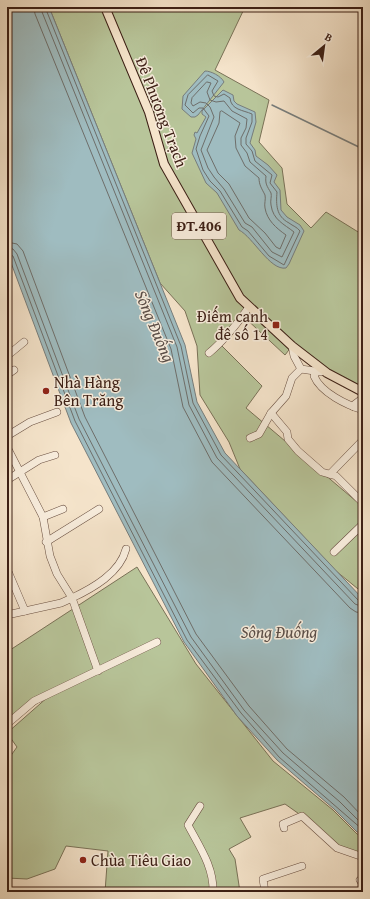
<svg xmlns="http://www.w3.org/2000/svg" width="370" height="899" font-family="'Gentium Book Plus',serif">
	<style>
		.green { fill: #b8c59a; stroke: #7a7258 }
		.water { fill: #9fbcc0; stroke: #777d7c }
		.lines { fill: none; stroke-linecap: round; stroke-linejoin: round }
		.shore { stroke: #6e6e6a; stroke-width: 1 }
		.stream { stroke: #777d7c; stroke-width: 1.5 }
		.minor-casing { stroke: #6a5042; stroke-width: 8 }
		.major-casing { stroke: #3c1f15; stroke-width: 10 }
		.minor { stroke: #f8eddd; stroke-width: 7 }
		.major { stroke: #f5e4cb; stroke-width: 8 }
		.poi-dot { fill: #8f2418; stroke: #f8eddd; stroke-width: 1.5 }
		.labels { text-anchor: middle; stroke-width: 3; stroke-linejoin: round; paint-order: stroke }
		.shield { fill: #f8eddd; stroke: #745d51; stroke-width: 1 }
		.shield-label { font-size: 15px; font-weight: bold; fill: #3c1f15 }
		.street-label { font-size: 16px; fill: #3c1f15; stroke: #f8eddd }
		.poi-label { font-size: 16px; fill: #3c1f15; stroke: #f8eddd; text-anchor: start }
		.water-label { font-size: 17px; font-style: italic; fill: #5a4e48; stroke: #f8eddd }
	</style>
	<rect width="100%" height="100%" fill="#f5e4cb"/>
	<filter id="stains"><feTurbulence type="fractalNoise" baseFrequency=".005" numOctaves="4"/><feColorMatrix values="0 0 0 0 .2 0 0 0 0 .09 0 0 0 0 .02 0 0 0 .5 -.17"/></filter>
	<radialGradient id="worn" r=".72"><stop offset=".6" stop-color="#630" stop-opacity="0"/><stop offset="1" stop-color="#630" stop-opacity=".3"/></radialGradient>
	<g class="green">
		<polygon points="49,7 245,7 215,70 269,100 259,142 282,168 287,204 311,228 326,212 363,235 363,392 292,346 285,355 243,316 220,344 262,386 246,408 363,507 363,593 336,571 240,469 229,442 200,395 197,346 185,311 160,283"/>
		<polygon points="137,567 196,664 273,761 333,810 357,834 363,836 363,856 337,848 302,816 285,804 240,818 251,837 229,849 235,859 240,892 105,892 108,851 66,846 55,869 27,879 7,878 7,761 17,747 7,733 49,696 7,722 7,652"/>
	</g>
	<g class="water">
		<polygon points="7,7 49,7 185,345 197,402 225,453 363,599 363,834 357,832 334,809 277,760 237,716 184,642 71,423 7,252"/>
		<path d="M205,71C211,71 221,76 224,82L198,115L195,117H191L182,109L183,96Z"/>
		<path d="M223,90L233,95L234,101L237,104L255,112L256,122L250,143L255,150L256,156L268,165L277,175L274,182L280,190L281,210L287,217L300,225L304,231L289,264L286,268C270,271 253,237 239,230L217,193L206,183L192,153L196,139L194,135L195,132L197,133L206,117L202,114V111Z"/>
	</g>
	<g class="lines">
		<g class="shore">
			<polyline points="34,7 35,14 171,349 183,407 212,462 350,608 356,612 363,613"/>
			<polyline points="40,7 177,347 189,405 217,458 355,604 363,607"/>
			<polyline points="45,7 181,346 193,403 221,455 358,600 363,602"/>
			<path d="M208,75L218,81L212,91L214,96L218,97L224,94L230,98C231,110 243,110 252,114V122L246,138V144L252,151L255,161L272,175L270,183L277,192C276,205 276,216 289,223C293,226 297,227 300,231L284,265L269,256L248,231L242,227L220,191L210,181L203,170L196,149L200,136L209,116L203,108H199L193,113L185,105L188,95Z"/>
			<path d="M207,82L211,83L207,92L210,100L216,102L224,101L232,111L247,119L246,128L241,138V145L247,153L250,162L266,176C265,184 267,186 271,193C272,196 270,201 271,205C273,220 284,224 294,232L282,257L272,252L252,227L245,223L224,189L214,177L208,168L201,150L214,117L210,107L206,103L200,102L193,106L191,103L192,98Z"/>
			<path d="M222,111L240,123L235,136L236,148L245,166L259,178C259,185 262,189 265,195C266,199 264,204 265,208C267,220 276,228 286,235L280,249L276,247L265,233L249,218L229,184L218,173L207,150L219,123L220,112Z"/>
			<polyline points="7,242 17,244 23,251 85,417 196,634 249,706 287,749 344,797 363,817"/>
			<polyline points="7,248 13,249 17,254 79,419 191,637 244,710 283,753 340,802 363,825"/>
			<polyline points="7,253 13,256 75,421 187,640 241,713 279,757 363,830"/>
		</g>
		<polyline class="stream" points="272,105 363,149"/>
		<defs>
			<g id="minor">
				<path d="M209,353C225,340 237,324 249,307"/>
				<polyline points="7,356 24,342"/>
				<polyline points="301,369 321,372"/>
				<path d="M317,371L314,376C321,393 347,405 363,410"/>
				<polyline points="7,375 14,370"/>
				<polyline points="354,407 355,404 363,398"/>
				<polyline points="271,413 287,432 288,439 298,451 322,472 336,476 363,503"/>
				<polyline points="7,436 30,422 57,412"/>
				<polyline points="250,438 259,434 271,413 286,396 292,378 301,369 294,356 292,346"/>
				<polyline points="7,447 43,517 50,556 57,574 72,598 61,603 7,615"/>
				<polyline points="330,474 363,440"/>
				<polyline points="7,480 39,460 55,455"/>
				<polyline points="43,517 63,509"/>
				<polyline points="46,542 99,509"/>
				<polyline points="334,552 363,524"/>
				<polyline points="7,569 25,611"/>
				<path d="M98,671L72,598C93,588 120,573 126,549"/>
				<polyline points="7,724 34,701 157,642"/>
				<path d="M200,806L188,825C199,846 214,867 213,892"/>
				<polyline points="284,828 283,824 302,816 337,848 363,857"/>
				<polyline points="360,880 363,884"/>
				<polyline points="265,892 263,879 302,866"/>
			</g>
			<polyline id="major" points="105,7 149,112 164,164 240,298 292,346 327,373 363,392"/>
		</defs>
		<use href="#minor" class="minor-casing"/>
		<use href="#major" class="major-casing"/>
		<use href="#minor" class="minor"/>
		<use href="#major" class="major"/>
	</g>
	<g class="poi-dot">
		<rect x="272" y="321" width="8" height="8" rx="2"/>
		<circle cx="46" cy="391" r="4"/>
		<circle cx="83" cy="860" r="4"/>
	</g>
	<g class="labels">
		<rect class="shield" x="172" y="213" width="54" height="26" rx="3"/>
		<g class="shield-label">
			<text x="199" y="231">ĐT.406</text>
		</g>
		<g class="street-label">
			<text transform="translate(162 112) rotate(69)" y="6">Đê Phương Trạch</text>
		</g>
		<g class="poi-label">
			<text x="268" y="322" text-anchor="end">Điếm canh<tspan x="268" dy="18">đê số 14</tspan></text>
			<text x="54" y="388">Nhà Hàng<tspan x="54" dy="18">Bên Trăng</tspan></text>
			<text x="91" y="866">Chùa Tiêu Giao</text>
		</g>
		<g class="water-label">
			<text transform="translate(155 326) rotate(67)" y="6">Sông Đuống</text>
			<text x="279" y="638">Sông Đuống</text>
		</g>
	</g>
	<rect width="370" height="899" fill="none" stroke="#f5e4cb" stroke-width="24"/>
	<rect x="8" y="8" width="354" height="883" fill="none" stroke="#3c1f15" stroke-width="2"/>
	<rect x="12" y="12" width="346" height="875" fill="none" stroke="#3c1f15"/>
	<g transform="translate(324 46) rotate(29)" stroke="#f8eddd" stroke-width="3" paint-order="stroke">
	<path d="M0-3L7 15L0 10L-7 15Z" fill="#3c1f15"/>
	<text y="-6" font-size="11" font-weight="bold" text-anchor="middle" fill="#3c1f15">B</text>
	</g>
	<rect width="100%" height="100%" filter="url(#stains)"/>
	<rect width="100%" height="100%" fill="url(#worn)"/>
</svg>
